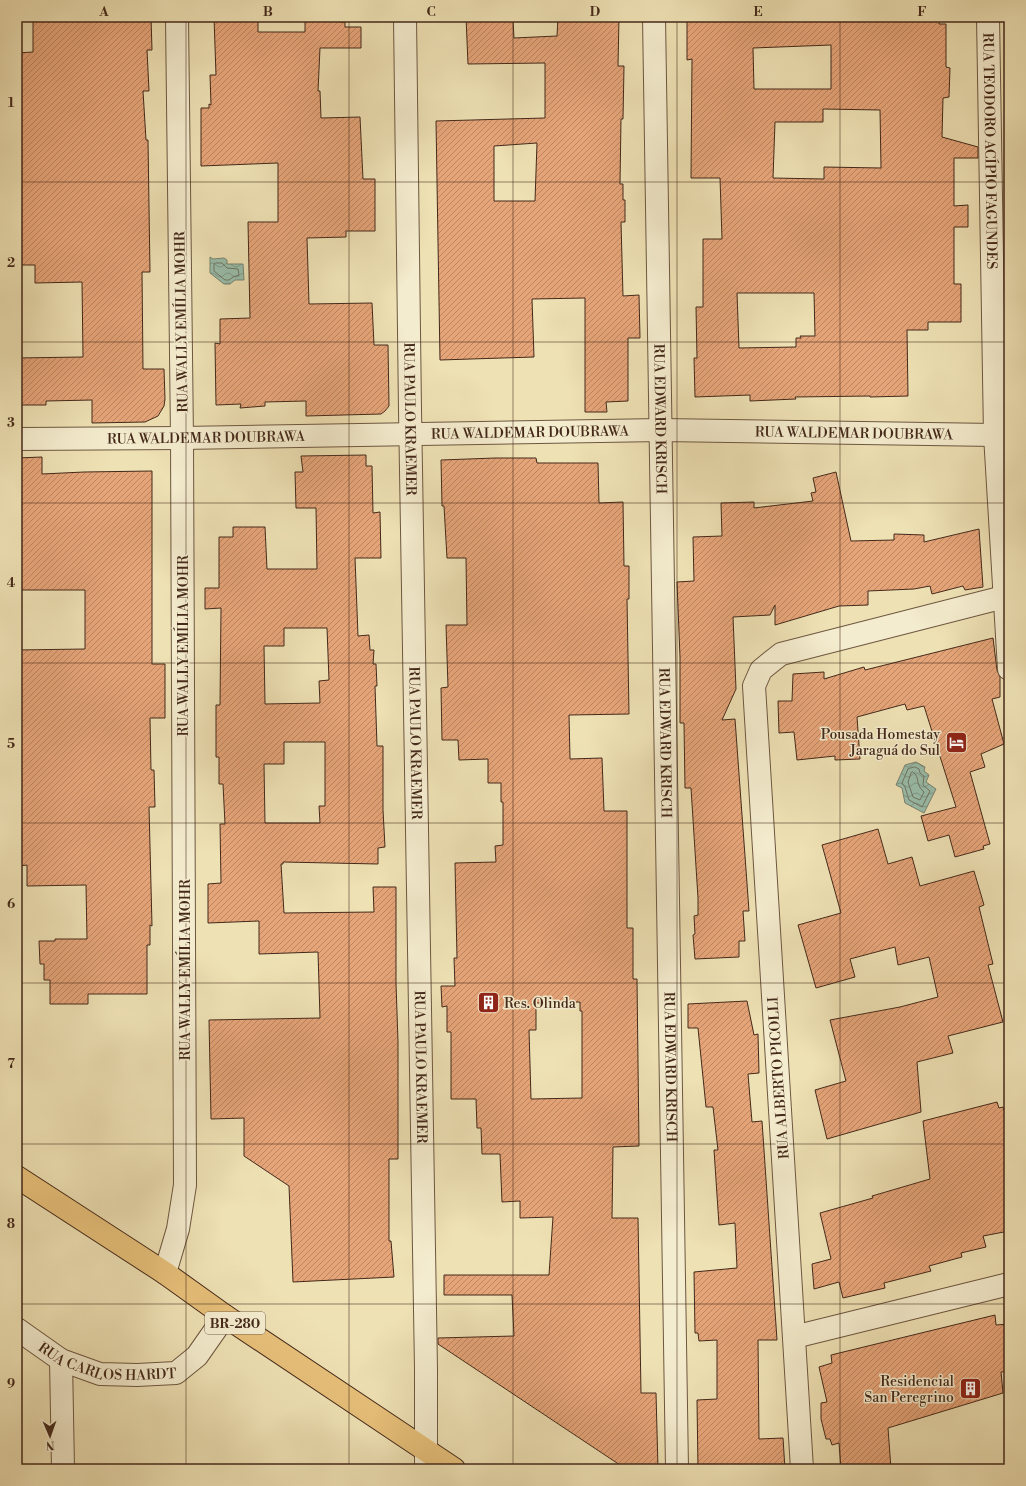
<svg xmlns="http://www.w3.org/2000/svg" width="1026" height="1486" font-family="'Libre Bodoni',serif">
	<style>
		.water { fill: url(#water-waves); stroke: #778271 }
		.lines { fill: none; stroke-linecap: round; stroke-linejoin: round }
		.shore { stroke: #6e7462; stroke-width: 1 }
		.building { fill: url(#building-hatch); stroke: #44291a; fill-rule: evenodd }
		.street-casing { stroke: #6e5740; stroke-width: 24 }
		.highway-casing { stroke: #44291a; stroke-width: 24 }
		.street { stroke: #f4ecce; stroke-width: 22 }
		.highway { stroke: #e7c07a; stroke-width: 22 }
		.grid { fill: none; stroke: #44291a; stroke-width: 1; stroke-opacity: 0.55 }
		.labels { text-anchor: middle; stroke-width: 3; stroke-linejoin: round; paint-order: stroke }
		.shield { fill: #f4ecce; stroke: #796450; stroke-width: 1 }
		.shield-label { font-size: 13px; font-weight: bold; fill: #44291a }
		.street-label { font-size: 14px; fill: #44291a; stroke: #f4ecce }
		.poi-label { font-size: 14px; fill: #44291a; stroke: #f4ecce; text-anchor: end }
		.neatline { fill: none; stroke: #44291a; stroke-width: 1.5 }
		.grid-label { font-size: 13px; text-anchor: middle; font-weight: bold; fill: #44291a }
	</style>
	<defs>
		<pattern id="water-waves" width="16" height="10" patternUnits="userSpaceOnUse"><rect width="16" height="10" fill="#99beab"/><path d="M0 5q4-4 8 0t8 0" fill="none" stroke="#7e9a8a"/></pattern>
		<pattern id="building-hatch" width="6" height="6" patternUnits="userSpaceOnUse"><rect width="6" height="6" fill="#e6a579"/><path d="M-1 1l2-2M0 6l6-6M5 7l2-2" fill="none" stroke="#bc8662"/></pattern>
	</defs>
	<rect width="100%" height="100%" fill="#eee1b4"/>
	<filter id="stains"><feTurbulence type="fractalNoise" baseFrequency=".005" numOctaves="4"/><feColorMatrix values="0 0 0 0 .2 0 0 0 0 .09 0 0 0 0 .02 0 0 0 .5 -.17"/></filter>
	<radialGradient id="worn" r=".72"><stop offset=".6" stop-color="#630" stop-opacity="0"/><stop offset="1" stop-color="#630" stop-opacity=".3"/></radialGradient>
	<g class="water">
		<polygon points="210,257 213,259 224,258 227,260 227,264 243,264 244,280 235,280 230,284 224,284 210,273"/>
		<polygon points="916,762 925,767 924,771 929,775 926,782 936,789 924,813 905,803 902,788 896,785 905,765"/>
	</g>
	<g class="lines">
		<g class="shore">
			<polygon points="216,263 222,263 227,268 238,269 239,275 233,277 229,280 225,280 214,271 214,264"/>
			<polygon points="915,767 919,769 920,773 924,776 923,785 930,791 922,807 909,800 905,787 902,783 908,769"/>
			<path d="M913,772C921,778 914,783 924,792L920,800L913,797L908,782L911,773Z"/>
		</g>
	</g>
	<g class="building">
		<polygon points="33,17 151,17 152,50 147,50 149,91 143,91 146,140 148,140 150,272 142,272 143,369 164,369 165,399 164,406 158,416 145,422 92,423 92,400 46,401 46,405 17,405 17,358 83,357 82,282 35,283 35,265 17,265 17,171 20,171 19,112 17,112 17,53 33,52"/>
		<polygon points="214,17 258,17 258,32 305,32 305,17 339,17 339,22 345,22 345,27 361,27 361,48 320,48 318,91 320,91 321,118 360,117 363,179 375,179 375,231 346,231 346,237 307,238 309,304 372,303 374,345 388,345 389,406 385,411 381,414 306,416 306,401 265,402 265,406 240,408 241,404 216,405 215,343 220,344 220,319 250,318 248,222 278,222 278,163 201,166 201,108 209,108 209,104 211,105 210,75 216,75"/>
		<path d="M466,17H490V20H513L514,38L557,36L558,17H619L618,66H624L623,119H621L620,184H623V200H625V222H621L623,296L639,295L640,338H628V401L606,402L607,412H585V298L532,299L534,357L440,360L436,121L545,118V63L468,64ZM537,143L535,201H494V146Z"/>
		<path d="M712,17H939V24H946V67L950,68L949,97L943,98L942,137L978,147V158H954V206L968,205V227H954V284H961V322H928V330H907L908,396L870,397V396L795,397L796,399L750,401V395L695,397L694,358H697L696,307H703V239H722L720,178H691L692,59L687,60V18ZM831,45V89H754L753,48ZM823,109L880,110L881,168L824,167V179L773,178L775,122H823ZM737,293H814L815,336H800L801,338H796V347L739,348Z"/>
		<path d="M366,455V466H372L373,513L380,512L381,558H355L358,636L369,635L370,650H374L373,664H376L377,686H375L377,746H383V810L385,847L378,848V864L283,862V864H281L284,913L374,912L373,887H396V983L398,1042V1159H389V1241H391L394,1277L293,1282L289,1186L244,1156V1118L211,1119L209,1020L320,1018L318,952L259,954V921L208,923V884L221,883L220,824H225L223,784H219V757H216V705H220L221,608L205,609V588H219V537H233V527H265L267,569H317L316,508H296L295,472H303L301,456ZM284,628H327L329,680L319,681L320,703L265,704L264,646H284ZM284,742H325V806H319L320,823H265L264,764H284Z"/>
		<polygon points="42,457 42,474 84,472 152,471 152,664 165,664 165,718 150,718 151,770 154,770 155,807 149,807 152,926 150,925 150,945 147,945 147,994 88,994 88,1004 50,1004 50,980 44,980 44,964 40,964 39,941 55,941 55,939 87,939 86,885 27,886 27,865 19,866 17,827 17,767 20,767 20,708 18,708 17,650 85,649 85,590 18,590 17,546 21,546 19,501 17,501 17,458"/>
		<path d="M495,458H536L537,463H598L599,503L623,502L624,566H629V599H627L629,714L569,715L570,759L602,758L604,811H627V928H633V979H637L639,1146L613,1147L612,1218H638L641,1393H656L658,1469H626L438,1344V1338L514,1336L512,1295H444V1275H549L553,1217L520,1218V1201L502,1202L500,1154H482L481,1128H477L476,1099H451V1032H447V1006L442,1007L441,986H455L454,958H457L455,863L496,862L495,846L503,845V802H501V783H488V759L459,760L458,740H442L441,688L448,687L446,625H467L466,558H447L444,506H442L441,460ZM580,1002V1011H582V1098L531,1099L529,1030H536V1003Z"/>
		<polygon points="836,472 851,541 894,540 894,534 924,535 924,542 979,529 983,587 965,590 963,586 932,594 930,586 914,589 868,591 868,605 839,606 775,625 775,605 770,615 733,617 736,689 722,720 735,719 749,911 743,911 745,941 739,941 739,957 695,959 693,935 695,934 694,916 698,915 698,898 691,788 685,788 684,723 680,723 680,657 677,582 694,581 693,537 722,536 721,503 754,502 754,508 813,501 811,493 816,492 813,478"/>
		<polygon points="993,638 997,670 1000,677 1000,697 992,699 1004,744 981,754 985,767 970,772 990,844 983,846 984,849 955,857 949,835 928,841 921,816 956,807 924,706 907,710 905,704 857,717 860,759 835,760 835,756 797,760 794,732 779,733 778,701 792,701 793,674 824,672 824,679 864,667 865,670"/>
		<polygon points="878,829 888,864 912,857 920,886 974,871 984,905 979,907 993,964 988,965 1003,1022 948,1036 953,1053 917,1062 921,1112 827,1139 815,1090 846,1081 830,1020 900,1007 938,997 929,957 898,965 895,947 850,959 855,977 816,988 798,925 841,913 822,845"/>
		<polygon points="747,1001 754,1035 758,1034 759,1073 748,1074 752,1122 762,1121 777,1340 758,1340 759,1439 783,1438 785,1469 698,1469 697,1400 717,1399 717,1340 699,1341 698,1333 695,1333 694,1272 737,1268 735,1223 719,1225 714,1150 718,1150 713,1107 706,1107 698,1028 688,1028 688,1004"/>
		<polygon points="997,1102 999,1108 1003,1107 1009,1127 1009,1231 983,1236 986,1247 961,1253 962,1257 929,1266 931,1271 884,1283 885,1288 843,1298 839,1282 814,1289 812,1264 831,1259 820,1213 873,1198 872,1196 930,1179 923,1121"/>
		<polygon points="995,1315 996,1325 1009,1324 1009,1371 1001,1372 1003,1393 888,1428 891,1469 841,1469 839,1443 832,1445 830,1439 826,1439 821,1419 821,1403 827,1402 819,1367 832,1363 831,1355"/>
	</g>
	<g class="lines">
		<defs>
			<g id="street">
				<path id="s1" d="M405,17L410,410L426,1369V1469"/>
				<path id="s2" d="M654,17L677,1469"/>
				<path id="s3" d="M988,17L995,435L1009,669"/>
				<path id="s4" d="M17,439L182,438L661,430L995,435"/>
				<polyline points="165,1273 178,1229 185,1185 182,438 177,17"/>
				<path id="s5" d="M17,1329L61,1360L100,1374L137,1375L176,1373L197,1356L225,1316"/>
				<polyline points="794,1337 1009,1284"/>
				<polyline points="61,1360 63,1469"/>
				<polyline points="802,1469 754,686 761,670 781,654 1004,597"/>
			</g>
			<polyline id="highway" points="17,1177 165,1273 225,1316 454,1469"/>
		</defs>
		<use href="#street" class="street-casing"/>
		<use href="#highway" class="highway-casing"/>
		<use href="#street" class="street"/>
		<use href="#highway" class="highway"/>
	</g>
	<path class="grid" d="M186,17V1469M349,17V1469M513,17V1469M677,17V1469M840,17V1469M17,182H1009M17,342H1009M17,503H1009M17,663H1009M17,823H1009M17,983H1009M17,1144H1009M17,1304H1009"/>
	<defs>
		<symbol id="hotel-square" viewBox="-11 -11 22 22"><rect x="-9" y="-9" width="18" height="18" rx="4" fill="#8f2418" stroke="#f4ecce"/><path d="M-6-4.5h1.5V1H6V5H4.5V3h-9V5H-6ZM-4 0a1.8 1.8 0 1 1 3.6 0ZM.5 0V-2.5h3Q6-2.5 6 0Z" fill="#fff"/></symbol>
		<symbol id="building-square" viewBox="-11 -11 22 22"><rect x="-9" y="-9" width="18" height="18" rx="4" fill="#8f2418" stroke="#f4ecce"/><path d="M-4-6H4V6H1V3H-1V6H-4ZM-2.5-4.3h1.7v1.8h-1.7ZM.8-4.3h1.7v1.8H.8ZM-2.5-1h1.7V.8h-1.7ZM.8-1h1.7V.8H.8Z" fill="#fff"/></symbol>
	</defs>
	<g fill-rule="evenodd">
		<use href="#hotel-square" x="944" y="730" width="25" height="25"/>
		<use href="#building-square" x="476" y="990" width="25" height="25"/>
		<use href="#building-square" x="958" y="1376" width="25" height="25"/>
	</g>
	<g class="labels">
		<rect class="shield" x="205" y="1312" width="60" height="22" rx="3"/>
		<g class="shield-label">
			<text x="235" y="1328">BR-280</text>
		</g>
		<g class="street-label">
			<text dy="5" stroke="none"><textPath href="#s3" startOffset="134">RUA TEODORO ACÍPIO FAGUNDES</textPath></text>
			<text transform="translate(181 322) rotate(-91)" y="5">RUA WALLY EMÍLIA MOHR</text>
			<text dy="5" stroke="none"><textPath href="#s1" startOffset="402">RUA PAULO KRAEMER</textPath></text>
			<text dy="5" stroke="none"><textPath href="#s2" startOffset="402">RUA EDWARD KRISCH</textPath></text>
			<text dy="5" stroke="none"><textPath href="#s4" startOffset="513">RUA WALDEMAR DOUBRAWA</textPath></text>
			<text dy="5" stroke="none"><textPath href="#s4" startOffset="837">RUA WALDEMAR DOUBRAWA</textPath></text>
			<text dy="5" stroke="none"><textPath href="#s4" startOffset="189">RUA WALDEMAR DOUBRAWA</textPath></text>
			<text transform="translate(183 646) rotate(-90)" y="5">RUA WALLY EMÍLIA MOHR</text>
			<text dy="5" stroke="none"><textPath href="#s1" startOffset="726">RUA PAULO KRAEMER</textPath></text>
			<text dy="5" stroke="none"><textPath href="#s2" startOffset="726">RUA EDWARD KRISCH</textPath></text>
			<text transform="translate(185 970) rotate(-90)" y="5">RUA WALLY EMÍLIA MOHR</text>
			<text dy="5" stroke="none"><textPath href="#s1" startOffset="1050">RUA PAULO KRAEMER</textPath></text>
			<text dy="5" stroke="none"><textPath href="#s2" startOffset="1050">RUA EDWARD KRISCH</textPath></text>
			<text transform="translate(778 1078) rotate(-94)" y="5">RUA ALBERTO PICOLLI</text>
			<text dy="5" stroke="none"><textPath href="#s5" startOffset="100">RUA CARLOS HARDT</textPath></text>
		</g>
		<g class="poi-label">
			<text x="940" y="739">Pousada Homestay<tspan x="940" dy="16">Jaraguá do Sul</tspan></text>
			<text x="504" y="1008" text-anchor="start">Res. Olinda</text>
			<text x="954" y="1386">Residencial<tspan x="954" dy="16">San Peregrino</tspan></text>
		</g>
	</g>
	<rect width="1026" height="1486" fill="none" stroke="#eee1b4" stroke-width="44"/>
	<g transform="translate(50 1436) rotate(178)" stroke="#f4ecce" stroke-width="3" paint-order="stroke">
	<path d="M0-3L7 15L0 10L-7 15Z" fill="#44291a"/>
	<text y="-6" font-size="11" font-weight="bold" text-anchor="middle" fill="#44291a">N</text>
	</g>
	<rect x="22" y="22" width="982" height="1442" class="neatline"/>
	<g class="grid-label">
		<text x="104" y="16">A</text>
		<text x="268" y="16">B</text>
		<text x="431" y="16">C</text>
		<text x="595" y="16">D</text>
		<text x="758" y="16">E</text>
		<text x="922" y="16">F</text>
		<text x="11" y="107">1</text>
		<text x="11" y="267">2</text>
		<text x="11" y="427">3</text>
		<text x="11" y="587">4</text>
		<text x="11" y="748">5</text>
		<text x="11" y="908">6</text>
		<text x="11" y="1068">7</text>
		<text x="11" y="1228">8</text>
		<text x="11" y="1388">9</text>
	</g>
	<rect width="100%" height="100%" filter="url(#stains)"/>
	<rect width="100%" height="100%" fill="url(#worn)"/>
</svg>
